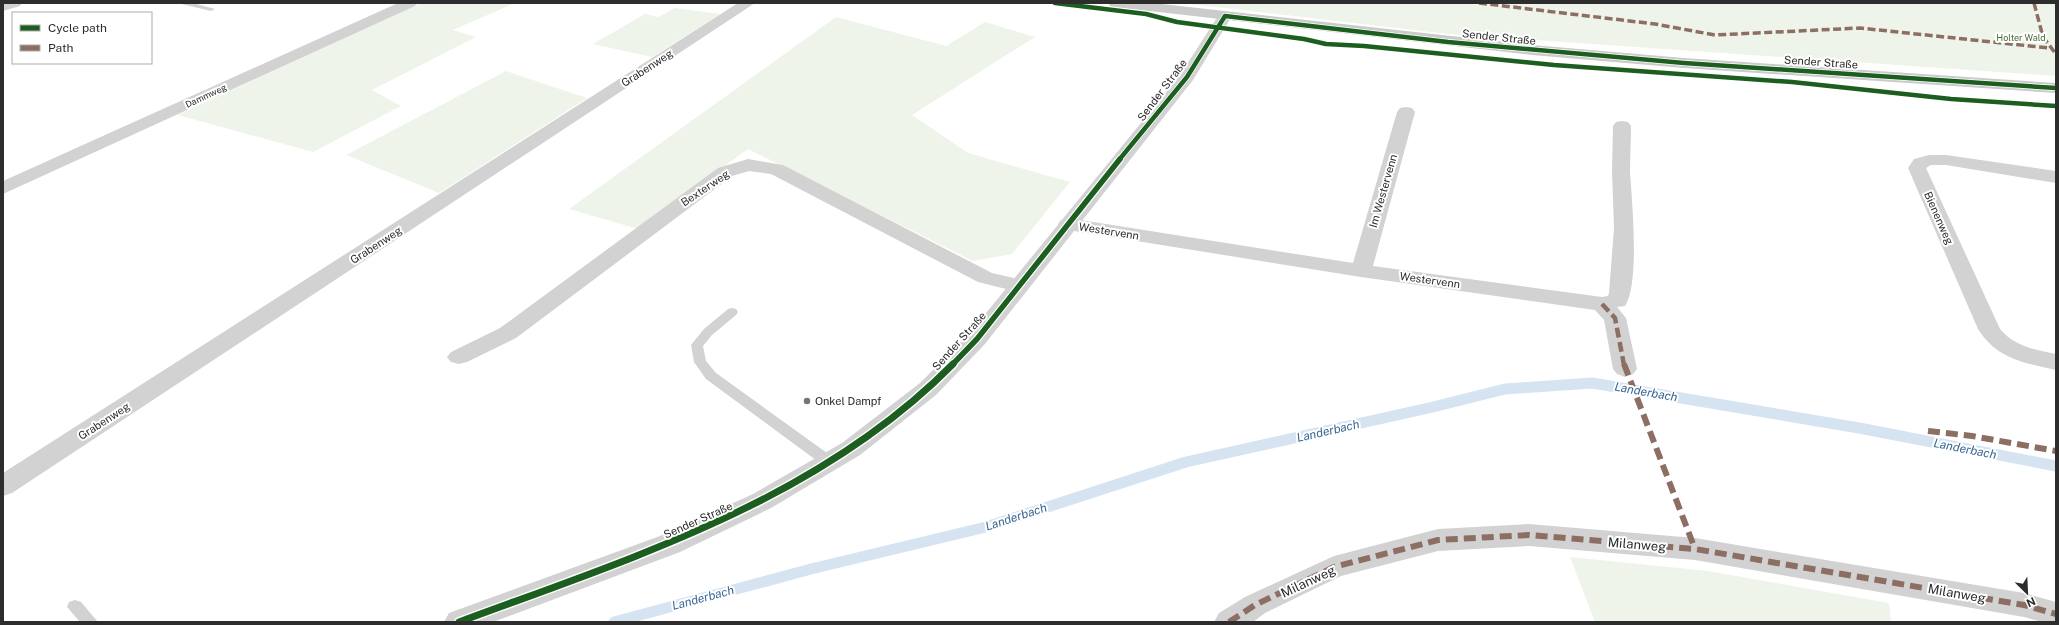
<svg xmlns="http://www.w3.org/2000/svg" width="2059" height="625" font-family="'Public Sans',sans-serif">
	<style>
		.green { fill: #eef4ea }
		.lines { fill: none; stroke-linecap: round; stroke-linejoin: round }
		.stream { stroke: #d6e4f2; stroke-width: 11 }
		.service { fill: #d2d2d2; fill-rule: evenodd }
		.minor { fill: #d2d2d2; fill-rule: evenodd }
		.tertiary { fill: #d2d2d2; fill-rule: evenodd }
		.secondary { fill: #cbcbcb; fill-rule: evenodd }
		.quiet-far2 { stroke: #8d6e63; stroke-width: 3.5; stroke-dasharray: 8 3.5; stroke-linecap: butt }
		.quiet-far1 { stroke: #8d6e63; stroke-width: 4.5; stroke-dasharray: 10 4.5; stroke-linecap: butt }
		.quiet { stroke: #8d6e63; stroke-width: 6; stroke-dasharray: 12 6; stroke-linecap: butt }
		.cycleway-far2-casing { stroke: #fff; stroke-width: 6 }
		.cycleway-far1-casing { stroke: #fff; stroke-width: 8 }
		.cycleway-casing { stroke: #fff; stroke-width: 10 }
		.cycleway-far2 { stroke: #1b5e20; stroke-width: 4.5 }
		.cycleway-far1 { stroke: #1b5e20; stroke-width: 5.5 }
		.cycleway { stroke: #1b5e20; stroke-width: 7 }
		.poi-dot { fill: #767676; stroke: #fff; stroke-width: 1.5 }
		.labels { text-anchor: middle; stroke-width: 4; stroke-linejoin: round; paint-order: stroke }
		.far-park-label { font-size: 9px; fill: #4b6a38; stroke: #fff }
		.far-street-label { font-size: 9px; fill: #2d2d2d; stroke: #fff }
		.street-label { font-size: 11px; fill: #2d2d2d; stroke: #fff }
		.poi-label { font-size: 11px; fill: #2d2d2d; stroke: #fff; text-anchor: start }
		.water-label { font-size: 12px; font-style: italic; fill: #376693; stroke: #fff }
		.near-street-label { font-size: 13px; fill: #2d2d2d; stroke: #fff }
	</style>
	<rect width="100%" height="100%" fill="#fff"/>
	<g class="green">
		<polygon points="421,3 515,3 453,30 476,37 372,90 401,106 313,152 178,115"/>
		<polygon points="1181,3 2056,3 2056,76 1448,34"/>
		<polygon points="675,8 720,14 652,57 593,44 645,14 658,17"/>
		<polygon points="836,17 946,46 985,22 1035,37 912,115 968,153 1070,182 1012,254 973,261 748,149 638,229 569,209"/>
		<polygon points="506,71 587,98 439,193 346,155"/>
		<polygon points="1570,557 1708,571 1889,603 1891,622 1595,622"/>
	</g>
	<g class="lines">
		<polyline class="stream" points="614,622 811,569 986,527 1186,462 1433,407 1505,389 1592,383 1859,428 2056,466"/>
		<g class="service">
			<polygon points="177,3 193,3 215,9 211,11"/>
			<polygon points="732,308 736,309 738,312 736,315 712,335 703,346 706,361 716,373 834,458 836,462 834,466 829,467 824,466 706,379 694,362 691,345 704,329 728,309"/>
			<polygon points="75,600 81,602 98,622 80,622 67,607 69,602"/>
		</g>
		<g class="minor">
			<polygon points="3,3 22,3 20,6 3,11"/>
			<polygon points="398,3 417,3 415,6 3,194 3,181"/>
			<polygon points="738,3 755,3 12,493 3,496 3,473"/>
			<path d="M1406,107L1412,108L1415,112L1373,266L1602,297L1608,296L1609,293L1614,228L1612,171L1613,126L1616,122L1622,121L1628,122L1631,126C1631,141 1630,157 1630,172C1632,201 1640,283 1625,306L1617,307L1626,318L1637,369L1633,374L1625,377L1617,374L1613,369L1604,320L1595,310L1361,277L1068,230L1061,228L1058,224L1061,220L1068,218L1353,263L1397,112L1400,108Z"/>
			<path d="M1929,155H1946L2056,171V183L1946,165H1931L1926,168L2000,329C2014,346 2035,350 2056,354V370C2024,363 1997,359 1978,329L1908,168L1914,159Z"/>
			<polygon points="748,159 783,165 992,273 1026,281 1029,286 1026,291 1018,292 978,282 771,174 749,171 732,176 516,338 467,362 459,364 451,362 447,357 451,352 500,328 718,168"/>
			<polygon points="1529,524 1695,538 2024,593 2056,602 2056,622 2042,622 2024,617 1695,560 1529,546 1438,551 1341,576 1265,613 1253,622 1214,622 1219,613 1245,597 1334,556 1438,529"/>
		</g>
		<polygon class="tertiary" points="1225,12 1230,13 1232,16 1193,80 985,344 936,395 860,455 771,508 680,552 493,622 444,622 449,613 660,536 753,494 842,443 920,383 969,334 1180,75 1220,13"/>
		<polygon class="secondary" points="1108,3 1153,3 1532,45 1684,58 2056,83 2056,93 1684,68 1532,55 1115,7 1110,6"/>
		<g class="quiet-far2">
			<polyline points="1479,3 1655,24 1715,35 1860,28 2049,48"/>
			<polyline points="2034,3 2043,37 2056,54"/>
		</g>
		<polyline class="quiet-far1" points="1602,304 1615,318 1624,365"/>
		<g class="quiet">
			<polyline points="1624,364 1695,549"/>
			<polyline points="1928,431 1972,436 2056,451"/>
			<polyline points="1229,622 1255,605 1334,567 1438,540 1529,535 1695,549 2024,605 2056,614"/>
		</g>
		<defs>
			<g id="cycleway-far2">
				<polyline points="1055,3 1146,14 1177,22 1304,39 1326,44 1364,46 1554,65 1792,82 1951,99 2056,106"/>
				<polyline points="1119,160 1187,77 1225,16 1448,42 1684,63 2056,88"/>
			</g>
			<polyline id="cycleway-far1" points="952,365 977,339 1120,159"/>
			<path id="cycleway" d="M459,622C634,557 819,500 953,364"/>
		</defs>
		<use href="#cycleway-far2" class="cycleway-far2-casing"/>
		<use href="#cycleway-far1" class="cycleway-far1-casing"/>
		<use href="#cycleway" class="cycleway-casing"/>
		<use href="#cycleway-far2" class="cycleway-far2"/>
		<use href="#cycleway-far1" class="cycleway-far1"/>
		<use href="#cycleway" class="cycleway"/>
	</g>
	<circle class="poi-dot" cx="807" cy="401" r="4"/>
	<g class="labels">
		<g class="far-park-label">
			<text x="2021" y="41">Holter Wald</text>
		</g>
		<g class="far-street-label">
			<text transform="translate(206 96) rotate(-25)" y="3">Dammweg</text>
		</g>
		<g class="street-label">
			<text transform="translate(1499 37) rotate(6)" y="4">Sender Straße</text>
			<text transform="translate(1821 62) rotate(4)" y="4">Sender Straße</text>
			<text transform="translate(647 68) rotate(-33)" y="4">Grabenweg</text>
			<text transform="translate(1162 90) rotate(-53)" y="4">Sender Straße</text>
			<text transform="translate(705 188) rotate(-34)" y="4">Bexterweg</text>
			<text transform="translate(1383 191) rotate(-74)" y="4">Im Westervenn</text>
			<text transform="translate(1939 218) rotate(66)" y="4">Bienenweg</text>
			<text transform="translate(1109 231) rotate(9)" y="4">Westervenn</text>
			<text transform="translate(376 245) rotate(-33)" y="4">Grabenweg</text>
			<text transform="translate(1430 280) rotate(8)" y="4">Westervenn</text>
			<text transform="translate(959 341) rotate(-48)" y="4">Sender Straße</text>
			<text transform="translate(104 421) rotate(-33)" y="4">Grabenweg</text>
			<text transform="translate(698 520) rotate(-24)" y="4">Sender Straße</text>
		</g>
		<g class="poi-label">
			<text x="815" y="405">Onkel Dampf</text>
		</g>
		<g class="water-label">
			<text transform="translate(1646 392) rotate(10)" y="4">Landerbach</text>
			<text transform="translate(1328 431) rotate(-13)" y="4">Landerbach</text>
			<text transform="translate(1965 449) rotate(11)" y="4">Landerbach</text>
			<text transform="translate(1016 517) rotate(-18)" y="4">Landerbach</text>
			<text transform="translate(703 598) rotate(-15)" y="4">Landerbach</text>
		</g>
		<g class="near-street-label">
			<text transform="translate(1637 544) rotate(5)" y="5">Milanweg</text>
			<text transform="translate(1308 581) rotate(-25)" y="5">Milanweg</text>
			<text transform="translate(1957 593) rotate(10)" y="5">Milanweg</text>
		</g>
	</g>
	<rect width="2059" height="625" fill="none" stroke="#2d2d2d" stroke-width="8"/>
	<rect x="12" y="12" width="140" height="52" fill="#ffffff" stroke="#ababab"/>
	<rect x="20" y="25" width="20" height="6" fill="#1b5e20" stroke="#ababab"/>
	<text x="48" y="32" font-size="12" fill="#2d2d2d">Cycle path</text>
	<rect x="20" y="45" width="20" height="6" fill="#8d6e63" stroke="#ababab"/>
	<text x="48" y="52" font-size="12" fill="#2d2d2d">Path</text>
	<g transform="translate(2027 593) rotate(156)" stroke="#ffffff" stroke-width="3" paint-order="stroke">
	<path d="M0-3L7 15L0 10L-7 15Z" fill="#2d2d2d"/>
	<text y="-6" font-size="11" font-weight="bold" text-anchor="middle" fill="#2d2d2d">N</text>
	</g>
</svg>
